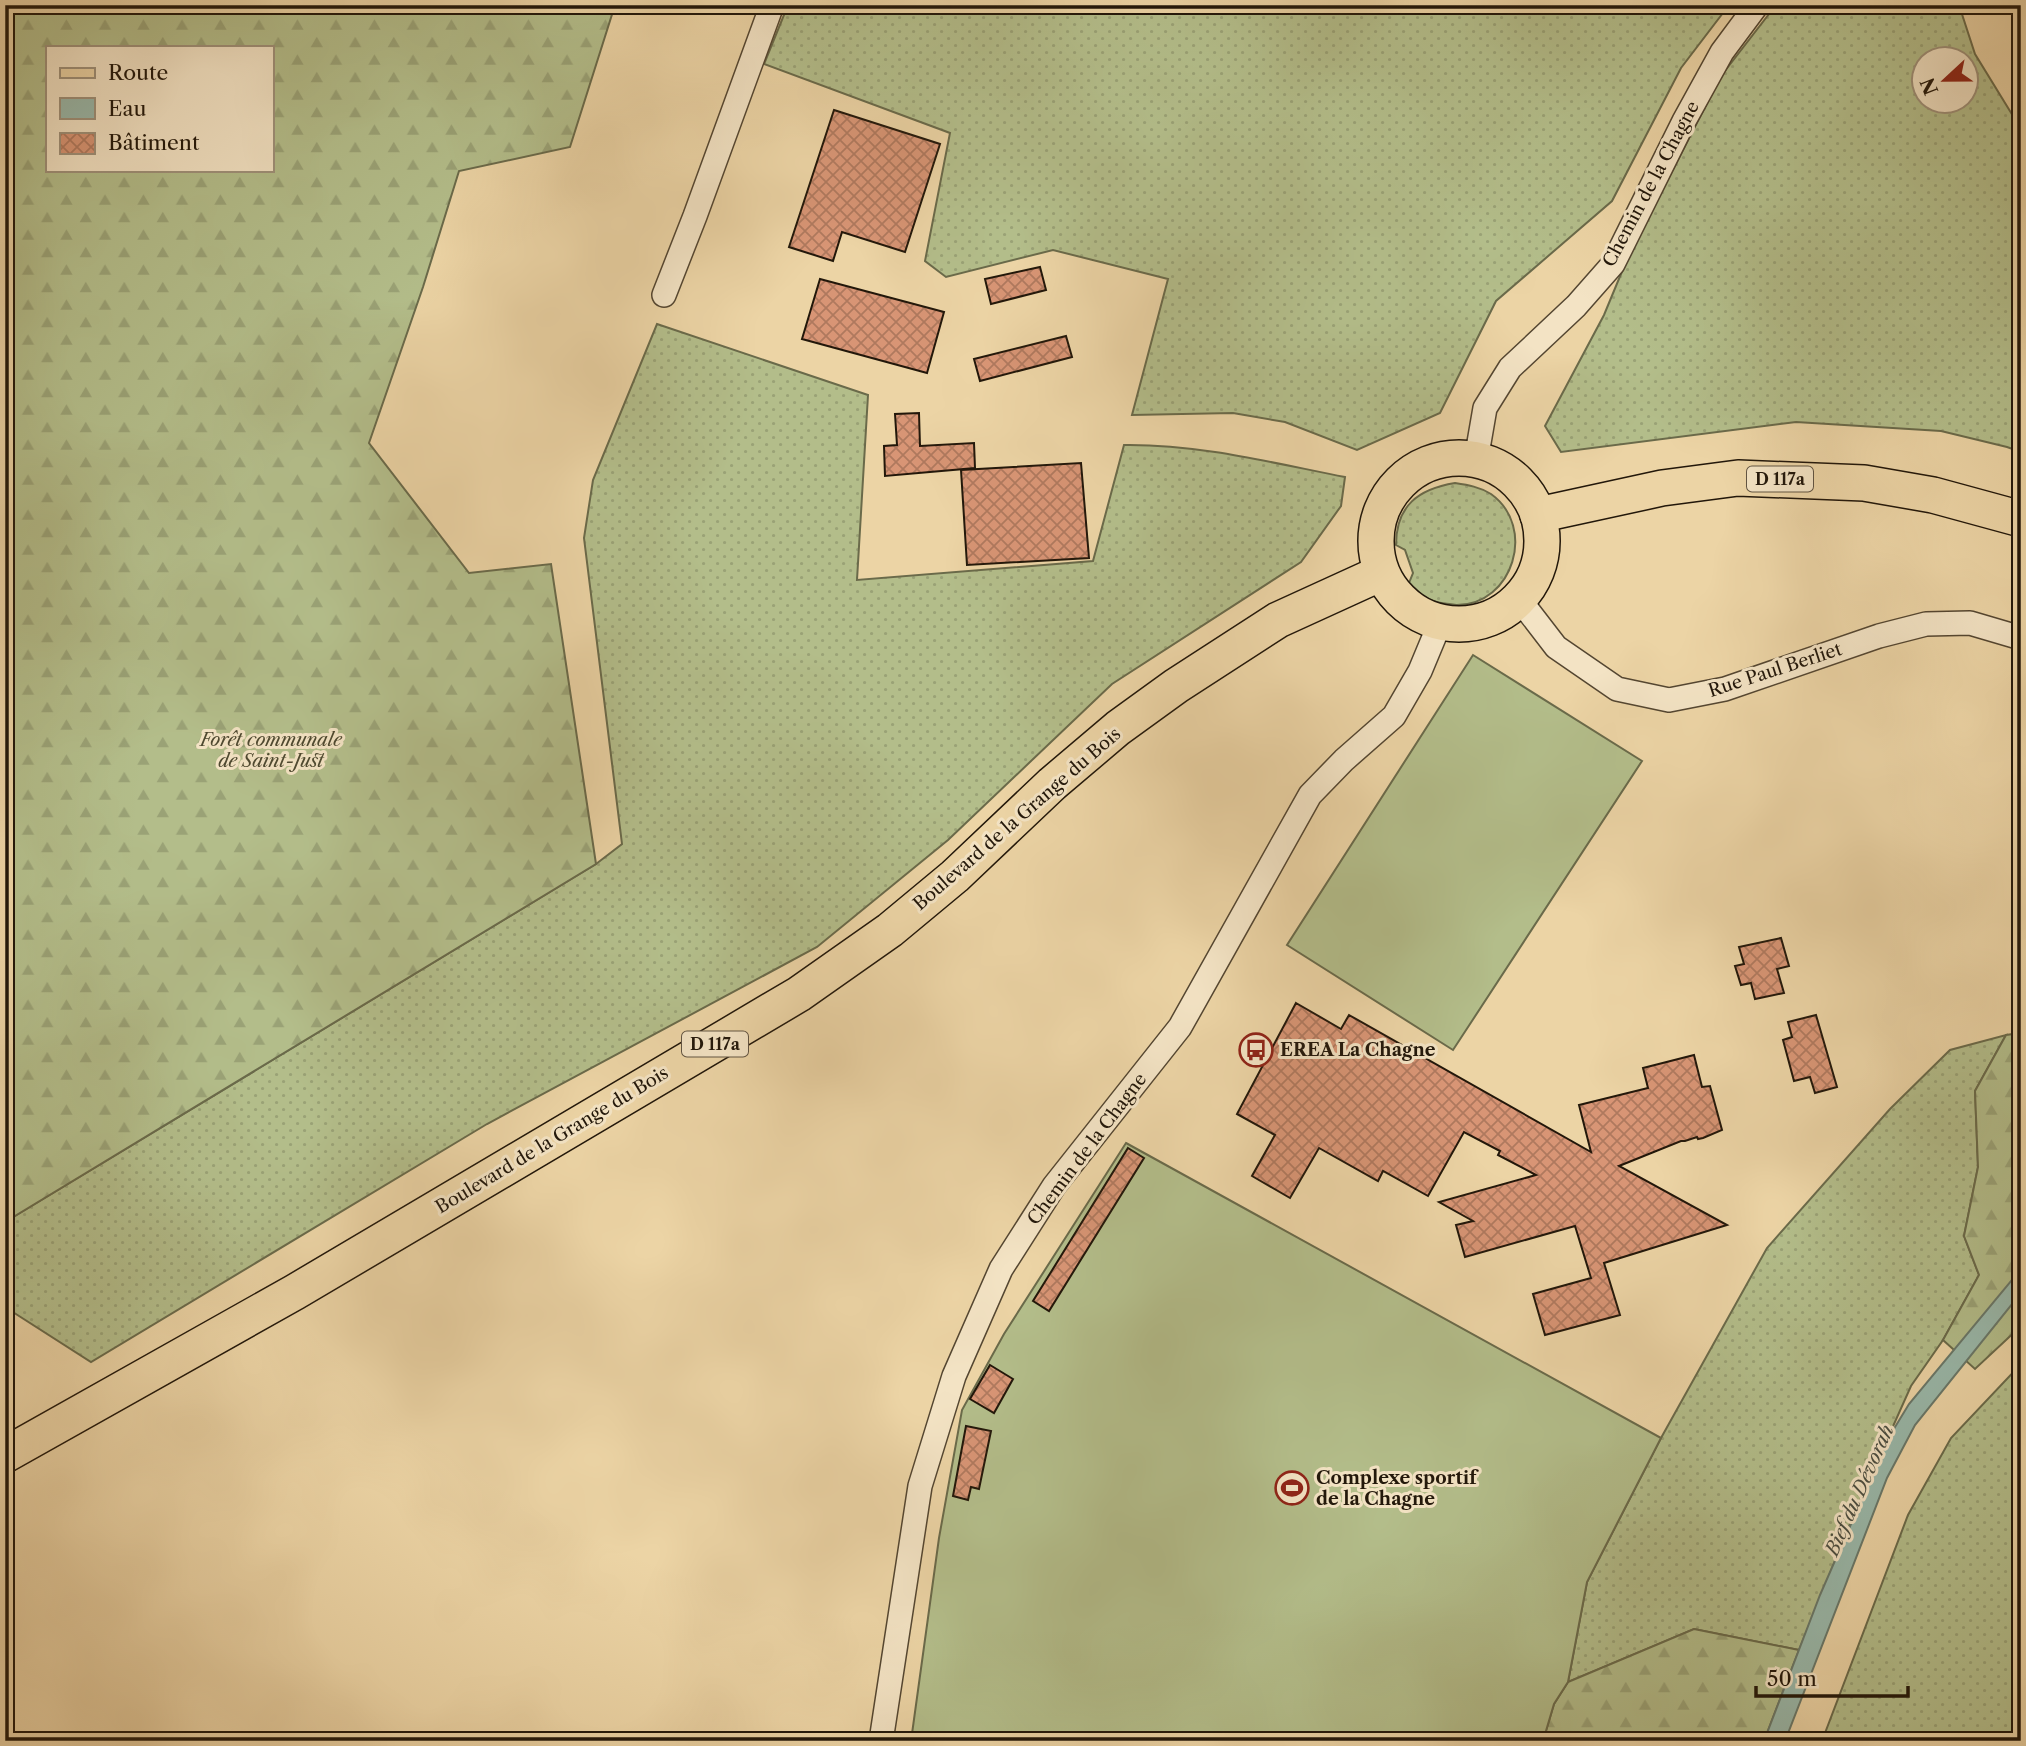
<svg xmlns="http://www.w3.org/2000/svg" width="2026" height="1746" font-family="'Libre Caslon Text',serif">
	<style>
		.grass { fill: url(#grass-dots); stroke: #6a6a4a; stroke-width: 2; fill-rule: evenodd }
		.forest { fill: url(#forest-firs); stroke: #6a6a4a; stroke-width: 2; fill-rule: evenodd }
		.pitch { fill: #b3bd8a; stroke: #6a6a4a; stroke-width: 2 }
		.water { fill: #99b8aa; stroke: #69786a; stroke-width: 2 }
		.building { fill: url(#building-cross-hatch); stroke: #22170a; stroke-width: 2 }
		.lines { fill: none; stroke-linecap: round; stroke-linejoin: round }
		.minor-casing { stroke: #544631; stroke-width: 26 }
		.primary-casing { stroke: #22170a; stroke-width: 38 }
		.minor { stroke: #f3e3c4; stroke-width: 23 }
		.primary { stroke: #ecd4a5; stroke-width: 35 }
		.labels { text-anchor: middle; stroke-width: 6; stroke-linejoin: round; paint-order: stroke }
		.shield { fill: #f3e3c4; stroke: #615442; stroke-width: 2 }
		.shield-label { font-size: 16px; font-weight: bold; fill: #22170a }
		.street-label { font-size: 18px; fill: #22170a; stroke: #f3e3c4 }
		.park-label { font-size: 18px; font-style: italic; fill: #4e4930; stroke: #f3e3c4 }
		.poi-label { font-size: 18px; font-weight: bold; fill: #22170a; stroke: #f3e3c4; text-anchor: start }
		.water-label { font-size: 19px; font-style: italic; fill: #4c4f42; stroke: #f3e3c4 }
	</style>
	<defs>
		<pattern id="grass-dots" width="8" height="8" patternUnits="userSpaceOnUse" patternTransform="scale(1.75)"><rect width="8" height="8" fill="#b3bd8a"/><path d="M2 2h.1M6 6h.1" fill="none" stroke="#9aa276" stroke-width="1.8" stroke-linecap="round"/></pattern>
		<pattern id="forest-firs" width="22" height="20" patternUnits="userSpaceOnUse" patternTransform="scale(1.75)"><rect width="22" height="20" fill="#b3bd8a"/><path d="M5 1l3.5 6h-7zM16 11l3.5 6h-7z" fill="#9aa276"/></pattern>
		<pattern id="building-cross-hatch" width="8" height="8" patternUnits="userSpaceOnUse" patternTransform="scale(1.75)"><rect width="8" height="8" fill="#d89575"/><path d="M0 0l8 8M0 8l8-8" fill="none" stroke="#af795e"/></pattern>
	</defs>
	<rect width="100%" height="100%" fill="#ecd4a5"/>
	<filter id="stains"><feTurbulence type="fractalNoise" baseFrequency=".00286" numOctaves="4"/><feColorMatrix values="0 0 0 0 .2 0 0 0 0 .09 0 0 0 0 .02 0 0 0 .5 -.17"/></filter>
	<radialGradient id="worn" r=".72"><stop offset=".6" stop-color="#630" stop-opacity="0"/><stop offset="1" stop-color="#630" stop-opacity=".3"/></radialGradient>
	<g class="grass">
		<polygon points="788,5 1729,5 1681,68 1612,201 1496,301 1440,413 1357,450 1285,422 1233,413 1132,415 1168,279 1053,250 946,277 925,261 950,133 764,64"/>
		<path d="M1776,5H1959L1975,54L2021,129V452L2007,447L1941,431L1796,422L1561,452L1545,426L1604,315L1628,257L1721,76ZM1924,60H1966V102H1924Z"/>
		<path d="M657,324L868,395L857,580L1093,561L1124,445C1199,444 1273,463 1345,477L1341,506L1301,562L1112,684L948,840L817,947L487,1124L91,1362L5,1307V1222L596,864L622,844L584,538L593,480Z"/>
		<path d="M1455,483C1468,485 1480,487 1491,494C1537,527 1513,605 1457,605C1446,604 1434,603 1425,597C1420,594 1414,587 1409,583L1413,573L1405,550L1396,545C1396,506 1418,489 1455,483Z"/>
		<polygon points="2006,1035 1975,1091 1978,1167 1964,1236 1979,1275 1943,1340 1911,1386 1856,1509 1799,1650 1694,1629 1568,1682 1587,1582 1661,1438 1767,1248 1890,1109 1950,1050"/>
		<polygon points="2021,1364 2021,1741 1822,1741 1908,1515 1951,1438"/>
	</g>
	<g class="forest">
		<path d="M5,5H615L570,147L459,171L423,287L369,443L469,573L551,564L596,864L5,1222ZM47,47H271V170H47Z"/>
		<polygon points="2021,1033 2021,1326 1975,1369 1943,1340 1979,1275 1964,1236 1978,1167 1975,1091 2006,1035"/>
		<polygon points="1694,1629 1799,1650 1764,1741 1543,1741 1554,1704 1568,1682"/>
	</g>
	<g class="pitch">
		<polygon points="1473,655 1642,761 1453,1050 1287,945"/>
		<polygon points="1126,1143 1661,1438 1587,1582 1568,1682 1554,1704 1543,1741 911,1741 939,1538 962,1410 1004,1334"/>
	</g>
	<polygon class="water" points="2021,1269 2021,1293 1915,1425 1887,1478 1785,1741 1764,1741 1820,1595 1889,1437 1909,1404"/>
	<g class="building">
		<polygon points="834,110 940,144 905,252 842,232 833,261 789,247"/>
		<polygon points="1040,267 1046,290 991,304 985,279"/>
		<polygon points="820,279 944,312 927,373 802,339"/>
		<polygon points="1066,336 1072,357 980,381 974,359"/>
		<polygon points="919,413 920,446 974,443 975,468 885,476 884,446 897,445 895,414"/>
		<polygon points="1081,463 1089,558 967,565 961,470"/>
		<polygon points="1781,938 1789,966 1777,969 1784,993 1755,999 1751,983 1741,985 1735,966 1744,964 1739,947"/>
		<polygon points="1296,1003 1341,1029 1349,1015 1591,1152 1579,1105 1648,1088 1643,1068 1694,1055 1702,1087 1710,1086 1722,1130 1703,1138 1698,1139 1697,1137 1685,1141 1681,1141 1619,1166 1727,1225 1604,1263 1620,1315 1545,1335 1533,1294 1591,1278 1575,1226 1465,1257 1456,1225 1473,1221 1439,1202 1536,1175 1498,1155 1500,1151 1464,1132 1428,1196 1383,1171 1378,1181 1319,1148 1290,1198 1252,1176 1275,1135 1237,1114"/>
		<polygon points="1816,1015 1837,1087 1815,1093 1810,1077 1794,1081 1783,1040 1792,1037 1788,1022"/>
		<polygon points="1128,1148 1144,1158 1049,1311 1033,1301"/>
		<polygon points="990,1365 1013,1379 994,1413 970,1399"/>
		<polygon points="966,1426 991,1431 979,1489 971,1487 968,1500 953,1496"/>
	</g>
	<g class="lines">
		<defs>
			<g id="minor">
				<polyline points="664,295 695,216 772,5"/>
				<polyline points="1476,460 1485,408 1510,368 1576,306 1613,264 1684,121 1722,52 1757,5"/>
				<polyline points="1519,599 1556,647 1617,689 1669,700 1725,689 1879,636 1926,624 1970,623 2021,638"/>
				<polyline points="881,1741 920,1486 954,1376 1001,1269 1054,1186 1180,1027 1310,795 1344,760 1394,716 1420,671 1440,623"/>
			</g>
			<g id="primary">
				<circle cx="1459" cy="541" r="83"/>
				<polyline points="1538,515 1662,488 1738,478 1864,483 1933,495 2021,519"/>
				<polyline points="5,1455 295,1292 799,994 890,930 955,876 1052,784 1118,728 1176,686 1278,620 1381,573"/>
			</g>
		</defs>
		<use href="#minor" class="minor-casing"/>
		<use href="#primary" class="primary-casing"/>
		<use href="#minor" class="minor"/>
		<use href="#primary" class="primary"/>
	</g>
	<defs>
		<symbol id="bus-ring" viewBox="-11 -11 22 22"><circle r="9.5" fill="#f3e3c4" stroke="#8f2418" stroke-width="1.5"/><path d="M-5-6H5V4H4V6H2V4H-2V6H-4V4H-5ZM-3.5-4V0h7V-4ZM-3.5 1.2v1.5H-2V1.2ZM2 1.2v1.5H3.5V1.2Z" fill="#8f2418"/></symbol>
		<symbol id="stadium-ring" viewBox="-11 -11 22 22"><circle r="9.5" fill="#f3e3c4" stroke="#8f2418" stroke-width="1.5"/><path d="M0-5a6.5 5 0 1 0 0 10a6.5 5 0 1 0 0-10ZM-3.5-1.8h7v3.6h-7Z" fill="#8f2418"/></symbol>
	</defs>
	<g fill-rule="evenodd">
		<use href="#bus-ring" x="1237" y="1031" width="38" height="38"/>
		<use href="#stadium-ring" x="1273" y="1469" width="38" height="38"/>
	</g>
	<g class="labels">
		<g class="shield">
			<rect x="1747" y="466.5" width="66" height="25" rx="5"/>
			<rect x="682" y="1031.5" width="66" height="25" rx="5"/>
		</g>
		<g class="shield-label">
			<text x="1780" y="485">D 117a</text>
			<text x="715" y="1050">D 117a</text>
		</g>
		<g class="street-label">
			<text transform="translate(1651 184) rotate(-62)" y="6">Chemin de la Chagne</text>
			<text transform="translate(1775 670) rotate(-18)" y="6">Rue Paul Berliet</text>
			<text transform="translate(1017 819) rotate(-41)" y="6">Boulevard de la Grange du Bois</text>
			<text transform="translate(552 1140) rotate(-31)" y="6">Boulevard de la Grange du Bois</text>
			<text transform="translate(1087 1149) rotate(-53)" y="6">Chemin de la Chagne</text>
		</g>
		<g class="park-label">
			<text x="271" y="746">Forêt communale<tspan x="271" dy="21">de Saint-Just</tspan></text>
		</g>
		<g class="poi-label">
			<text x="1280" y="1056">EREA La Chagne</text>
			<text x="1316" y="1484">Complexe sportif<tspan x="1316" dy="21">de la Chagne</tspan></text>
		</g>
		<g class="water-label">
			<text transform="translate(1859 1490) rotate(-66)" y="7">Bief du Dévorah</text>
		</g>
	</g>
	<rect width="2026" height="1746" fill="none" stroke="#ecd4a5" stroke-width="28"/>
	<rect x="7" y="7" width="2012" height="1732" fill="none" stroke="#22170a" stroke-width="3.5"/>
	<rect x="14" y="14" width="1998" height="1718" fill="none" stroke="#22170a" stroke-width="2"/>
	<rect x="46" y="46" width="228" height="126" fill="#f3e3c4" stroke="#9f917a" stroke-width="2"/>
	<rect x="60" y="68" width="35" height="10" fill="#ecd4a5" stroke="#9f917a" stroke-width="2"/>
	<text x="108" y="80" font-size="21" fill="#22170a">Route</text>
	<rect x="60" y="98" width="35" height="21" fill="#99b8aa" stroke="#9f917a" stroke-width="2"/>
	<text x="108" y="116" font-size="21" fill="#22170a">Eau</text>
	<rect x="60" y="133" width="35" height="21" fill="url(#building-cross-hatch)" stroke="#9f917a" stroke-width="2"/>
	<text x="108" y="150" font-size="21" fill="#22170a">Bâtiment</text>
	<g transform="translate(1945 80) rotate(248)"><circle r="33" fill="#f3e3c4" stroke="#9f917a" stroke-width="2"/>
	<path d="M0-5L12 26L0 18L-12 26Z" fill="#8f2418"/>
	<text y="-10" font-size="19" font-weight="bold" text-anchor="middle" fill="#22170a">N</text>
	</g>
	<path d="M1756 1686v10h152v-10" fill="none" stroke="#22170a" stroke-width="3.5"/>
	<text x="1767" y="1686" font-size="21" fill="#22170a" stroke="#f3e3c4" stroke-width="5" paint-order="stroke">50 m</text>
	<rect width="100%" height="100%" filter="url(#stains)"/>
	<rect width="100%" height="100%" fill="url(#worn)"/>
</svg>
